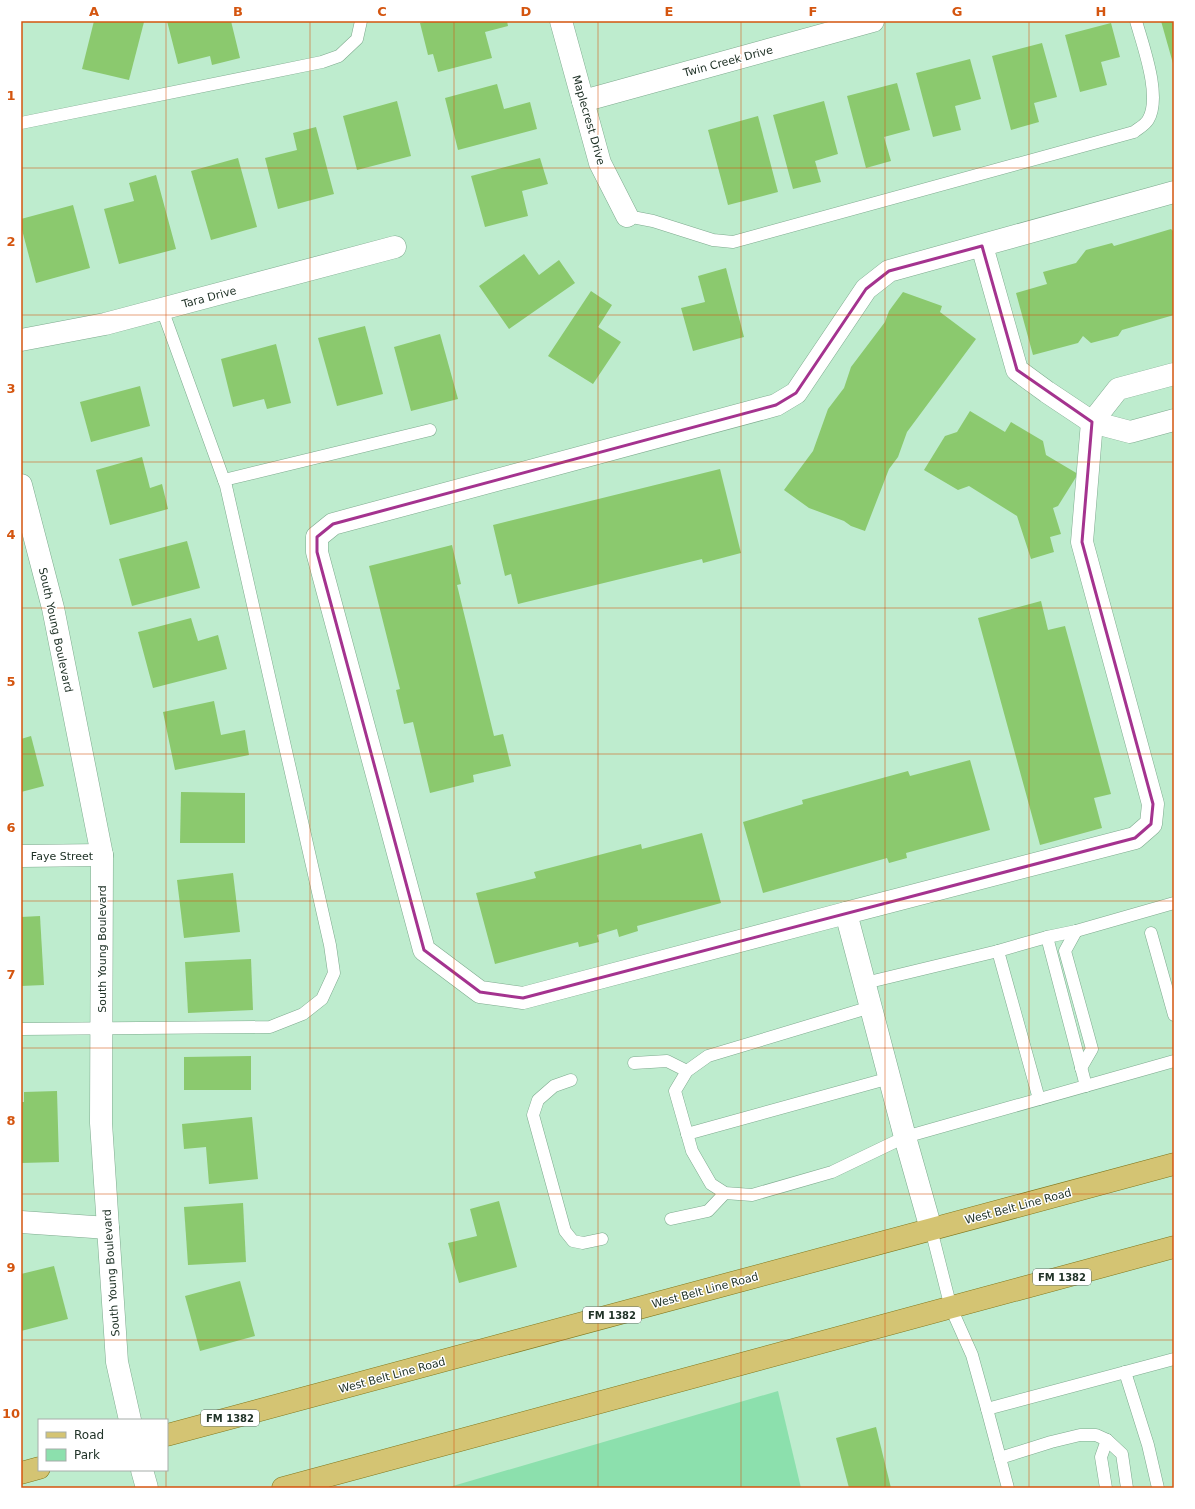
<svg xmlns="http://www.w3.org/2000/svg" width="1195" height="1509" font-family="'DejaVu Sans',sans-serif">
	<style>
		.green { fill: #8ce0ad }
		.building { fill: #8bc96e }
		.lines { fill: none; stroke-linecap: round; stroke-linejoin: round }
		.service-casing { stroke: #7eaa8e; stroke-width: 13 }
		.minor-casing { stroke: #7eaa8e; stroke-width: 23 }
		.primary-casing { stroke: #82771c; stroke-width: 23 }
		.service { stroke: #fff; stroke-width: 12 }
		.minor { stroke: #fff; stroke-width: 22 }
		.primary { stroke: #d4c473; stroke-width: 22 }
		.marked { fill: none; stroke: #a4338f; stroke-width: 3; stroke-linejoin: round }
		.grid { fill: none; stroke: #d4550f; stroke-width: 1; stroke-opacity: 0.55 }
		.labels { text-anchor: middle; stroke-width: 3; stroke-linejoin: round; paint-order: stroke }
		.shield { fill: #fff; stroke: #647068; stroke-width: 1 }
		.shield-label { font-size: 10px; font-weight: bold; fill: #213328 }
		.street-label { font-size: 11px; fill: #213328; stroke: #fff }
		.neatline { fill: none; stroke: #d4550f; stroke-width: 1.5 }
		.grid-label { font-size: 13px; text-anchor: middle; font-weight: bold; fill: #d4550f }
	</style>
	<rect width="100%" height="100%" fill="#beecce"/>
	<polygon class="green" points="778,1391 801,1488 446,1488"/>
	<g class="building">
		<polygon points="94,21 144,22 129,80 82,69"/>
		<polygon points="167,21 231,21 240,58 212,65 210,56 178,64"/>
		<polygon points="429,21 507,21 508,26 485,32 492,58 438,72 433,54 428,55 420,23"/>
		<polygon points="1161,21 1174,21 1174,67"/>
		<polygon points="1111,23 1120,57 1101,62 1107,85 1080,92 1065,35"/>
		<polygon points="1042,43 1057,97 1034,103 1039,122 1011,130 992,56"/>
		<polygon points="970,59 981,99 955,106 961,130 933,137 916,73"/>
		<polygon points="897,83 910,130 884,137 891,161 866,168 847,96"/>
		<polygon points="497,84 504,109 530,102 537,129 458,150 445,98"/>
		<polygon points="397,101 411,156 357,170 343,116"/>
		<polygon points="824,101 838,154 815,161 821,182 793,189 773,115"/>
		<polygon points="758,116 778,192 728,205 708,130"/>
		<polygon points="316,127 334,194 278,209 265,158 297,150 293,133"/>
		<polygon points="238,158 257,227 211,240 191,171"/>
		<polygon points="540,158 548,184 522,191 528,216 485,227 471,176"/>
		<polygon points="156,175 176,249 119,264 104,209 134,201 129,183"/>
		<polygon points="73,205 90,268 36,283 21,226 21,219"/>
		<polygon points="1171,229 1174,232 1174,315 1122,330 1118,336 1091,343 1083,336 1078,343 1033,355 1016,293 1047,284 1043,272 1076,263 1086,250 1112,243 1114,246"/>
		<polygon points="524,254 539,275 559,260 575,283 509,329 479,286"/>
		<polygon points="726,268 744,337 693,351 681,308 705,302 698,276"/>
		<polygon points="591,291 612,305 598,327 621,342 593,384 548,356"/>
		<polygon points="903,292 942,306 940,312 976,339 907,432 898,457 889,469 865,531 851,526 844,521 809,508 784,490 813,451 828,409 844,388 851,367 885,322 889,311"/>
		<polygon points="365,326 383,394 337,406 318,338"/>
		<polygon points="440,334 458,399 411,411 394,347"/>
		<polygon points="276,344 291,403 267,409 264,399 233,407 221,359"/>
		<polygon points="140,386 150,426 91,442 80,402"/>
		<polygon points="970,411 1005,432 1011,422 1043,441 1046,455 1078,474 1058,506 1053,508 1061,534 1050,537 1054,552 1031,559 1017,516 969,486 958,490 924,470 945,436 957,432"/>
		<polygon points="142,457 150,488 162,484 168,509 110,525 96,470"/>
		<polygon points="720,469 741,553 703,563 702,559 518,604 511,574 505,576 493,525"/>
		<polygon points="187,541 200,588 132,606 119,559"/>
		<polygon points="452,545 461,584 457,585 494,736 503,734 511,766 473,775 474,782 430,793 413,722 404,724 396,690 400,689 369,566"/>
		<polygon points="1041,601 1048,630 1065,626 1111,794 1094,798 1102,828 1040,845 978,618"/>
		<polygon points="191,618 198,641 218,635 227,669 153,688 138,632"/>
		<polygon points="214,701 221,735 245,730 249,755 175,770 163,712"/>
		<polygon points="31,736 44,786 21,792 21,739"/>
		<polygon points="970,760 990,830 906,853 907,858 889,863 887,858 763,893 743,822 803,804 802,800 908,771 910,776"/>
		<polygon points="181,792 245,793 245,843 180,843"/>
		<polygon points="702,833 721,903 637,926 638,931 619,937 617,929 597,935 599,942 579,947 578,942 495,964 476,893 536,878 534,872 641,844 642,849"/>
		<polygon points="233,873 240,932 184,938 177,880"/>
		<polygon points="40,916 44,985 21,986 21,917"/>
		<polygon points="251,959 253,1010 188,1013 185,962"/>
		<polygon points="251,1056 251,1090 184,1090 184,1057"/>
		<polygon points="57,1091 59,1162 21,1163 21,1102 24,1102 24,1092"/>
		<polygon points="252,1117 258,1179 209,1184 206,1147 184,1149 182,1124"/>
		<polygon points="499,1201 517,1267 459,1283 448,1243 477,1236 470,1209"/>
		<polygon points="243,1203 246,1262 188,1265 184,1207"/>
		<polygon points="54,1266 68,1319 21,1331 21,1274"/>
		<polygon points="240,1281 255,1336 200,1351 185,1296"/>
		<polygon points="876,1427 891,1488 849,1488 836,1438"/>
	</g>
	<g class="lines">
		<defs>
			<g id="service">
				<polyline points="21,123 322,62 339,56 357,39 361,21"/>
				<path d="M627,216L653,221L713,240L733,242L1134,132C1139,128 1145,125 1148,120C1162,97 1143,46 1136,21"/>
				<polyline points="224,480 430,430"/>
				<polyline points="1076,931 1065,951 1092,1049 1081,1068"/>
				<polyline points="1151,933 1174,1015"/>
				<polyline points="865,983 998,951"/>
				<polyline points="871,1007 708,1056 687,1071 675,1091 692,1151 711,1184 725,1193 752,1195 832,1172 905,1137 1174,1061"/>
				<polyline points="21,1029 270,1027 303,1014 322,999 334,973 330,945 226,486 162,309"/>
				<polyline points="634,1063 667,1061 687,1071"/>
				<polyline points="571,1080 554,1086 538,1100 533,1115 565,1231 573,1241 583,1243 602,1239"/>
				<polyline points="1086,1086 1047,937 1076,931 1174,903"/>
				<polyline points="1039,1099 998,951 1047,937"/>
				<polyline points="687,1134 890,1078"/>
				<polyline points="671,1219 708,1211 725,1193"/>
				<polyline points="931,1229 951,1308 972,1355 987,1409 1174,1359"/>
				<polyline points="1125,1372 1148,1445 1158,1488"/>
				<polyline points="987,1409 1008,1488"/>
				<polyline points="1000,1458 1051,1442 1080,1435 1096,1435 1107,1440 1122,1454 1127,1488"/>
				<polyline points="1106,1488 1101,1457 1107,1440"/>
			</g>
			<g id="minor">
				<polyline points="561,21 600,163 627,216"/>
				<polyline points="583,101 873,21"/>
				<polyline points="982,246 1017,370 1047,392 1092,422 1130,432 1174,420"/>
				<polyline points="21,340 105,324 395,247"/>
				<polyline points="21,485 53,608 102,855 101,1123 117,1362 130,1420"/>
				<polyline points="21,856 102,855"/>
				<polyline points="846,913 523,998 480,992 424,950 317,552 317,537 333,524 776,405 796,393 866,289 889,271 1174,192"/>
				<polyline points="21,1222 108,1228"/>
				<polyline points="931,1229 905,1137 846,913 1135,838 1151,824 1153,804 1082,542 1092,422 1118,389 1174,374"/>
				<polyline points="142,1470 147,1488"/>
			</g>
			<g id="primary">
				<polyline points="167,1435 1174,1164"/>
				<polyline points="21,1473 39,1468"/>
				<polyline points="283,1488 1174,1247"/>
			</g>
		</defs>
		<use href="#service" class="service-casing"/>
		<use href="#minor" class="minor-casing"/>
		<use href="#primary" class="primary-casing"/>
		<use href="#service" class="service"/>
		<use href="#minor" class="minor"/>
		<use href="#primary" class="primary"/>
	</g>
	<path class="marked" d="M982,246L1017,370L1092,422L1082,542L1153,804L1151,824L1135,838L523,998L480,992L424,950L317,552V537L333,524L776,405L796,393L866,289L889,271Z"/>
	<path class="grid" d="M166,21V1420M310,21V1488M454,21V1488M598,21V1488M741,21V1488M885,21V1488M1029,21V1488M21,168H1174M21,315H1174M21,462H1174M21,608H1174M21,754H1174M21,901H1174M21,1048H1174M21,1194H1174M21,1340H1174M166,1470V1488"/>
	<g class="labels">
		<g class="shield">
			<rect x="1033" y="1269" width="58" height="16" rx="3"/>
			<rect x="583" y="1307" width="58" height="16" rx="3"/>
			<rect x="201" y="1410" width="58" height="16" rx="3"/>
		</g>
		<g class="shield-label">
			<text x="1062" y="1281">FM 1382</text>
			<text x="612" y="1319">FM 1382</text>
			<text x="230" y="1422">FM 1382</text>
		</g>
		<g class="street-label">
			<text transform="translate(728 61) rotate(-15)" y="4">Twin Creek Drive</text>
			<text transform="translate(589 120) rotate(74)" y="4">Maplecrest Drive</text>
			<text transform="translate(209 297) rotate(-15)" y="4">Tara Drive</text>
			<text transform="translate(56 630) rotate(78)" y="4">South Young Boulevard</text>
			<text x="62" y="860">Faye Street</text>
			<text transform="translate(102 949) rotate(-90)" y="4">South Young Boulevard</text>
			<text transform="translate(1018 1206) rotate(-15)" y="4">West Belt Line Road</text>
			<text transform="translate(111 1273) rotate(-94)" y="4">South Young Boulevard</text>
			<text transform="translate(705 1290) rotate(-15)" y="4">West Belt Line Road</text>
			<text transform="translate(392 1375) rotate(-15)" y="4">West Belt Line Road</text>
		</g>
	</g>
	<rect width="1195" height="1509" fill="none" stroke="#ffffff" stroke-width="44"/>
	<rect x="38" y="1419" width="130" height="52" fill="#ffffff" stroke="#a6ada9"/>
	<rect x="46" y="1432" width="20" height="6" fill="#d4c473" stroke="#a6ada9"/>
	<text x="74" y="1439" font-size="12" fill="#213328">Road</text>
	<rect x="46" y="1449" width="20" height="12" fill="#8ce0ad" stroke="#a6ada9"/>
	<text x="74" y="1459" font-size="12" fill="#213328">Park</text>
	<rect x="22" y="22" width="1151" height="1465" class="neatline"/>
	<g class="grid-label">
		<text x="94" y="16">A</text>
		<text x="238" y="16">B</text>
		<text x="382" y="16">C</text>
		<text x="526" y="16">D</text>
		<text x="669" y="16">E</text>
		<text x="813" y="16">F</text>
		<text x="957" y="16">G</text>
		<text x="1101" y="16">H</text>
		<text x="11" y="100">1</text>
		<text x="11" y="246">2</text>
		<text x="11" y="393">3</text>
		<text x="11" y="539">4</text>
		<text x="11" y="686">5</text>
		<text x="11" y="832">6</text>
		<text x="11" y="979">7</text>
		<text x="11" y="1125">8</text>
		<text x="11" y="1272">9</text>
		<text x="11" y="1418">10</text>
	</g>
</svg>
